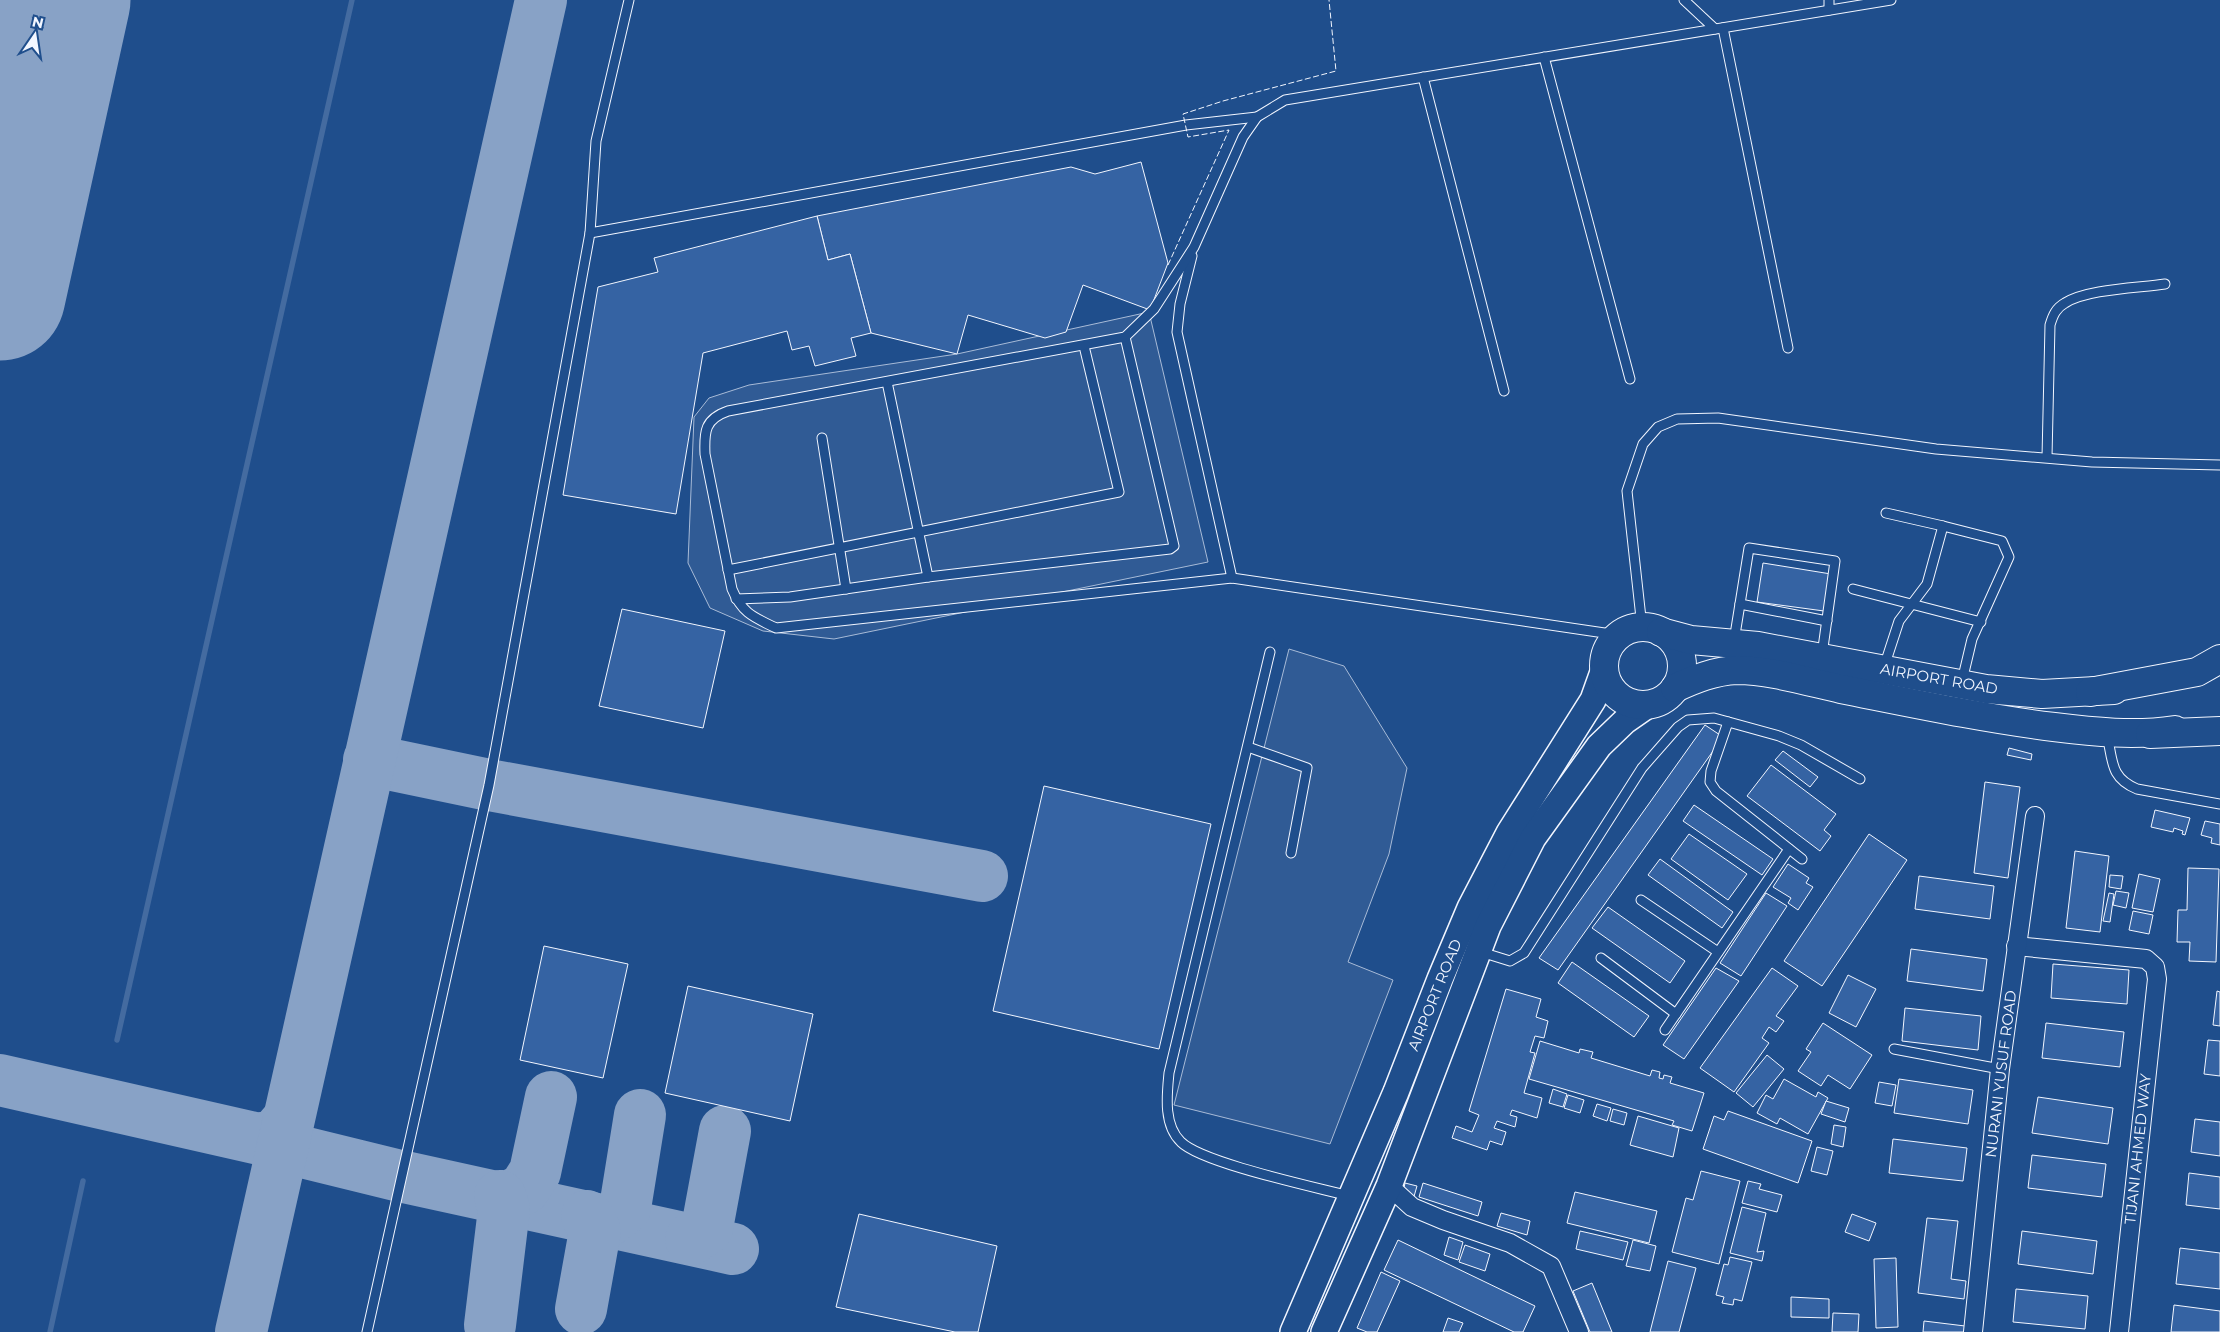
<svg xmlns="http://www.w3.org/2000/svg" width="2220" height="1332" font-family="Montserrat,sans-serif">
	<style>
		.built { fill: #305b95; stroke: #a8bbd7 }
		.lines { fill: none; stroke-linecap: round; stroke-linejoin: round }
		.stream { stroke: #446ba0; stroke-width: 5.5 }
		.taxiway { stroke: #88a2c6; stroke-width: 52 }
		.runway { stroke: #88a2c6; stroke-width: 131 }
		.building { fill: #3563a3; stroke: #f2f6ff }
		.service-casing { stroke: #f2f6ff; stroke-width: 11 }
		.minor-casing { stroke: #f2f6ff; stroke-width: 20 }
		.secondary-casing { stroke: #f2f6ff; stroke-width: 28 }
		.primary-casing { stroke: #f2f6ff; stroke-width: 30 }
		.trunk-casing { stroke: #f2f6ff; stroke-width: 30 }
		.service { stroke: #1f4e8c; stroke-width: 9 }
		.minor { stroke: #1f4e8c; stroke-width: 18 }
		.secondary { stroke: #1f4e8c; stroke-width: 25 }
		.primary { stroke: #1f4e8c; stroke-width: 28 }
		.trunk { stroke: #1f4e8c; stroke-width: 28 }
		.fence { stroke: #f2f6ff; stroke-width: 1; stroke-dasharray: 6 2.5; stroke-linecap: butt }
		.labels { text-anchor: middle; stroke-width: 4; stroke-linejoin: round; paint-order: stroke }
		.street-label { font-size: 15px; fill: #f2f6ff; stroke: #1f4e8c }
	</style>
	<rect width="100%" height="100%" fill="#1f4e8c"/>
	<g class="built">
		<polygon points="1149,312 1208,562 834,639 763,631 710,608 688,563 694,417 709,398 749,385 957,354"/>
		<polygon points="1289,649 1344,666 1407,768 1389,854 1348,962 1393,980 1330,1144 1174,1105"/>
	</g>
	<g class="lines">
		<g class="stream">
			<polyline points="117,1040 352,0"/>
			<polyline points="50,1332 83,1181"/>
		</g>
		<g class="taxiway">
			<polyline points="0,204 3,283"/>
			<polyline points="369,760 489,785 982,876"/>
			<polyline points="0,1080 259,1139 275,1135 288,1120"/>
			<polyline points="282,1147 400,1176 733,1249"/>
			<polyline points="506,1198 524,1189 535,1172 551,1097"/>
			<polyline points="608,1221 625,1208 640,1115"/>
			<polyline points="691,1239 707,1228 725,1131"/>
			<polyline points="581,1309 595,1231 587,1216"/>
			<polyline points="490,1325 504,1209 500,1196"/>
			<polyline points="241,1332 541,0"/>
		</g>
		<polyline class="runway" points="0,295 65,0"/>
	</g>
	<g class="building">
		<polygon points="1141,162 1168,263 1150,310 1083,285 1066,332 1045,338 968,315 957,354 871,333 850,254 828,260 817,216 1071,167 1095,174"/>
		<polygon points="817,216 828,260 850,254 871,333 851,338 856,356 815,366 809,346 792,350 787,331 703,353 676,514 563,495 598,287 658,272 654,258"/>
		<polygon points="1763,563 1831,574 1824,611 1757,602"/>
		<polygon points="622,609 725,631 703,728 599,706"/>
		<polygon points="1705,725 1723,737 1558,970 1539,958"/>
		<polygon points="2009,748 2032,754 2031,760 2007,755"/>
		<polygon points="1783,751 1818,777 1810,787 1775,760"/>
		<polygon points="1771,765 1836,814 1824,830 1831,836 1820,851 1747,796"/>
		<polygon points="1985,782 2020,787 2008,878 1974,873"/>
		<polygon points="1044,786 1211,824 1159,1049 993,1011"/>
		<polygon points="1694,805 1773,859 1762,875 1683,821"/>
		<polygon points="2155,810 2190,818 2185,835 2182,834 2183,831 2174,828 2173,832 2151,827"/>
		<polygon points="2205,821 2220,824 2220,845 2211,843 2212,838 2201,835"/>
		<polygon points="1689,834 1747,874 1728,900 1671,859"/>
		<polygon points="1869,834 1907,860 1822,986 1784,961"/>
		<polygon points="2075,851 2109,856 2100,932 2066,928"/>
		<polygon points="1660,859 1733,912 1722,928 1648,875"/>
		<polygon points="1788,864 1809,878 1806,883 1813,887 1798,910 1788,903 1791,898 1773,887"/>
		<polygon points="2188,868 2219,869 2216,962 2189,961 2190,942 2177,942 2178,910 2187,910"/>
		<polygon points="2139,874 2160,879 2153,912 2132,908"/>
		<polygon points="2110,875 2123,876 2121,889 2109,887"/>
		<polygon points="1919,876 1994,886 1990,919 1915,909"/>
		<polygon points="2116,891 2129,893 2126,908 2113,905"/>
		<polygon points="1766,893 1787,906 1741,976 1720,963"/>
		<polygon points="2109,893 2114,894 2110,922 2103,921"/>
		<polygon points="1608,907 1685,961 1670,983 1592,928"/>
		<polygon points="2133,911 2153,915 2149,934 2129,930"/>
		<polygon points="544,946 628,964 603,1078 520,1060"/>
		<polygon points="1911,949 1987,959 1983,991 1907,981"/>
		<polygon points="1572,962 1649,1016 1634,1037 1558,983"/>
		<polygon points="2053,964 2129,970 2127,1004 2051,998"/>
		<polygon points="1716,968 1739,981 1684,1059 1663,1045"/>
		<polygon points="1772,968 1798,986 1776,1016 1784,1021 1776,1032 1769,1027 1762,1038 1769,1043 1734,1092 1700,1068"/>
		<polygon points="1848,975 1876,989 1856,1027 1829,1013"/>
		<polygon points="688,986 813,1014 790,1121 665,1093"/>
		<polygon points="1506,989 1541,999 1536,1017 1548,1021 1544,1038 1535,1036 1530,1052 1535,1053 1524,1093 1542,1098 1537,1118 1512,1110 1510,1115 1517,1117 1515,1127 1497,1121 1494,1128 1506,1132 1502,1145 1490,1141 1487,1150 1452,1138 1456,1126 1472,1132 1479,1115 1469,1111"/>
		<polygon points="2217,991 2220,992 2220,1026 2213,1025"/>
		<polygon points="1905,1008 1981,1016 1978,1050 1902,1041"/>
		<polygon points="1823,1023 1872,1055 1850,1089 1828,1075 1821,1086 1798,1071 1811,1052 1806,1049"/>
		<polygon points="2046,1023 2124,1032 2120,1067 2042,1058"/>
		<polygon points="2208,1040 2220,1041 2220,1076 2204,1074"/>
		<polygon points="1540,1041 1579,1053 1580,1049 1593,1052 1591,1058 1650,1076 1652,1070 1660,1072 1659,1078 1663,1079 1664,1075 1672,1077 1670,1083 1704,1093 1692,1131 1672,1125 1674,1121 1529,1079"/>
		<polygon points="1767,1055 1784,1069 1753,1107 1736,1093"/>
		<polygon points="1784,1079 1816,1097 1818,1092 1828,1098 1808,1134 1780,1118 1777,1124 1757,1113 1766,1095 1773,1099"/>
		<polygon points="1899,1079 1973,1090 1968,1124 1894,1113"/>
		<polygon points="1879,1082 1896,1085 1892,1106 1875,1103"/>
		<polygon points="1553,1089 1567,1094 1563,1107 1549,1103"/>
		<polygon points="1568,1095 1584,1100 1580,1113 1564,1108"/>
		<polygon points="2038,1097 2113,1108 2108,1144 2032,1133"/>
		<polygon points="1826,1101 1849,1108 1845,1122 1821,1114"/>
		<polygon points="1597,1104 1611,1108 1607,1121 1593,1116"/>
		<polygon points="1613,1109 1627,1113 1624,1125 1610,1121"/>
		<polygon points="1728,1111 1812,1141 1798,1183 1703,1149 1714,1116 1724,1120"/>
		<polygon points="1638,1116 1679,1128 1673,1157 1630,1145"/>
		<polygon points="2195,1119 2220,1122 2220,1156 2191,1152"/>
		<polygon points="1834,1125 1846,1127 1843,1147 1831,1144"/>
		<polygon points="1893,1139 1967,1148 1963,1181 1889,1173"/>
		<polygon points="1817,1147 1833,1151 1827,1175 1811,1171"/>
		<polygon points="2032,1155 2106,1164 2102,1197 2028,1188"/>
		<polygon points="1701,1171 1740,1181 1719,1264 1672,1252 1686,1198 1693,1200"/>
		<polygon points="2189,1173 2220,1177 2220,1209 2186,1205"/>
		<polygon points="1748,1181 1761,1184 1759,1189 1782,1195 1777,1212 1742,1203"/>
		<polygon points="1405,1183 1417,1186 1413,1200 1402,1197"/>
		<polygon points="1423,1183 1482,1202 1478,1216 1419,1197"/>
		<polygon points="1575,1192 1657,1211 1649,1243 1567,1223"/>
		<polygon points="1742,1207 1766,1213 1757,1252 1764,1251 1762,1261 1730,1253"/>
		<polygon points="1501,1213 1530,1221 1527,1235 1497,1226"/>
		<polygon points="859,1214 997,1246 978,1332 955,1332 836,1307"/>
		<polygon points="1852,1214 1876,1223 1869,1241 1845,1232"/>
		<polygon points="1927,1218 1958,1221 1951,1279 1966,1281 1964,1299 1918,1293"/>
		<polygon points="1580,1231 1628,1242 1623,1260 1576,1249"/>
		<polygon points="2022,1231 2097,1241 2093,1274 2018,1264"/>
		<polygon points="1449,1237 1463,1242 1458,1260 1444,1255"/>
		<polygon points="1398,1240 1535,1306 1523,1332 1514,1332 1384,1270"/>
		<polygon points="1633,1240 1656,1246 1650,1271 1626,1266"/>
		<polygon points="1465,1245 1490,1254 1485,1271 1459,1262"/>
		<polygon points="2180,1248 2220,1253 2220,1289 2176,1284"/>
		<polygon points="1730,1257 1752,1262 1742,1301 1734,1299 1733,1305 1722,1303 1724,1297 1716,1295 1724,1264 1728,1265"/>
		<polygon points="1896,1258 1898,1327 1876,1328 1874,1259"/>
		<polygon points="1668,1261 1696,1268 1679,1332 1650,1332"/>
		<polygon points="1381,1272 1400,1281 1377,1332 1367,1332 1357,1328"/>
		<polygon points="1592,1283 1612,1332 1590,1332 1573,1291"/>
		<polygon points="2016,1289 2088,1296 2085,1329 2013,1322"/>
		<polygon points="1791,1297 1829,1299 1829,1318 1791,1317"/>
		<polygon points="2174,1305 2220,1311 2220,1332 2171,1332"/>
		<polygon points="1833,1313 1859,1314 1858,1332 1832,1332"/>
		<polygon points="1448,1318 1463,1323 1459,1332 1443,1332"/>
		<polygon points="1924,1321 1965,1326 1964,1332 1923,1332"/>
	</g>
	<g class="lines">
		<defs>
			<g id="service">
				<polyline points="1684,0 1715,29"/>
				<polyline points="1829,0 1829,10"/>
				<polyline points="1723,28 1788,348"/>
				<polyline points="1544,57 1630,379"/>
				<polyline points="1423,77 1504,391"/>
				<polyline points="590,233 1186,125 1257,117"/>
				<polyline points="1192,256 1180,304 1177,332 1232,578"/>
				<polyline points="887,382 928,577"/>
				<polyline points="822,438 846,589"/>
				<path d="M2047,457L2050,325C2053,315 2056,308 2065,303C2087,289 2138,288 2165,284"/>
				<polyline points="1943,526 2002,541 2009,557 1972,639 1962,681"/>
				<polyline points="728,570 1119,492 1084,346"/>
				<polyline points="1853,589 1981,622"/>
				<polyline points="736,599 790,597 928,577 1170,549 1174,546 1125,337"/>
				<polyline points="1740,604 1827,621"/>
				<polyline points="1642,627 1627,491 1643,444 1658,427 1677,419 1718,418 1936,449 2092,462 2220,465"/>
				<path d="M1618,635L1232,578L776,628C753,617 742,613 732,589L705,454C704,431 705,419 728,411L1125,337L1154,309L1194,247L1243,137L1257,117L1285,100L1891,0"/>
				<polyline points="1734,641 1749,548 1835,561 1822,655"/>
				<path d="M1270,652L1169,1073C1167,1094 1163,1125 1181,1142C1202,1163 1315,1187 1349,1196"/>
				<polyline points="1884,667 1899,621 1927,584 1943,526 1886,513"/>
				<polyline points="1728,722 1711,771 1710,782 1716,791 1802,859"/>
				<path d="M2107,735C2113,761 2110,778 2137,789L2220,804"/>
				<polyline points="1248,747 1307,768 1291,853"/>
				<polyline points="1641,900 1718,952"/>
				<polyline points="1481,952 1510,961 1524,953 1642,768 1678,727 1688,720 1714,718 1779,736 1801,745 1860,779"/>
				<polyline points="1601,958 1676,1014"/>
				<polyline points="1665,1030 1789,849"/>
				<polyline points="1894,1049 2000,1069"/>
				<polyline points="367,1332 489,785 590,233 596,141 629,0"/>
			</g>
			<g id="minor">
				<polyline points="2016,946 2146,959 2155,967 2157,979 2119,1332"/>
				<polyline points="1389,1186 1412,1207 1443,1220 1510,1243 1551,1266 1579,1332"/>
				<polyline points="1973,1332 2000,1069 2035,816"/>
			</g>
			<g id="secondary">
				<polyline points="1293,1332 1396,1092 1440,979 1470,908 1509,833 1593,700 1603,672"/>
				<polyline points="1324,1332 1389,1186 1488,926 1533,838 1599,746 1625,721 1648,705"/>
			</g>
			<g id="primary">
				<circle cx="1643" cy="666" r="39"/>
				<polyline points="1661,632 1691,640 1758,646 1986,689 2042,694 2114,690"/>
				<path d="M1675,688C1695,679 1714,671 1737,670C1769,670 1809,682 1841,689C1912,703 1982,718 2054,727C2094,732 2135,736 2175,730"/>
			</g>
			<g id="trunk">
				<polyline points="2090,692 2197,672 2220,659"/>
				<polyline points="2150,734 2220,731"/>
			</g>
		</defs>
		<use href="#service" class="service-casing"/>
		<use href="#minor" class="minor-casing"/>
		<use href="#secondary" class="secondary-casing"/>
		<use href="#primary" class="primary-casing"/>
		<use href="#trunk" class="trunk-casing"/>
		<use href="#service" class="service"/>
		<use href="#minor" class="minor"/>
		<use href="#secondary" class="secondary"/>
		<use href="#primary" class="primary"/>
		<use href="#trunk" class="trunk"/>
		<polyline class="fence" points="1168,265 1229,130 1188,137 1183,114 1223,101 1336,71 1329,0"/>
	</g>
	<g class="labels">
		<g class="street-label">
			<text transform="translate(1939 679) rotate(10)" y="5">AIRPORT ROAD</text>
			<text transform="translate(1435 995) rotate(-68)" y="5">AIRPORT ROAD</text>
			<text transform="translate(2001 1074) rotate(-83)" y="5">NURANI YUSUF ROAD</text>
			<text transform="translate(2138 1149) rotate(-84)" y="5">TIJANI AHMED WAY</text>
		</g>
	</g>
	<g transform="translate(35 35) rotate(13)" stroke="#1f4e8c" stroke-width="4" paint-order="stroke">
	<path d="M0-4L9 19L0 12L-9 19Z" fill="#f2f6ff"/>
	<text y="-8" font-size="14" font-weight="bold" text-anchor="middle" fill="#f2f6ff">N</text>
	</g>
</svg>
